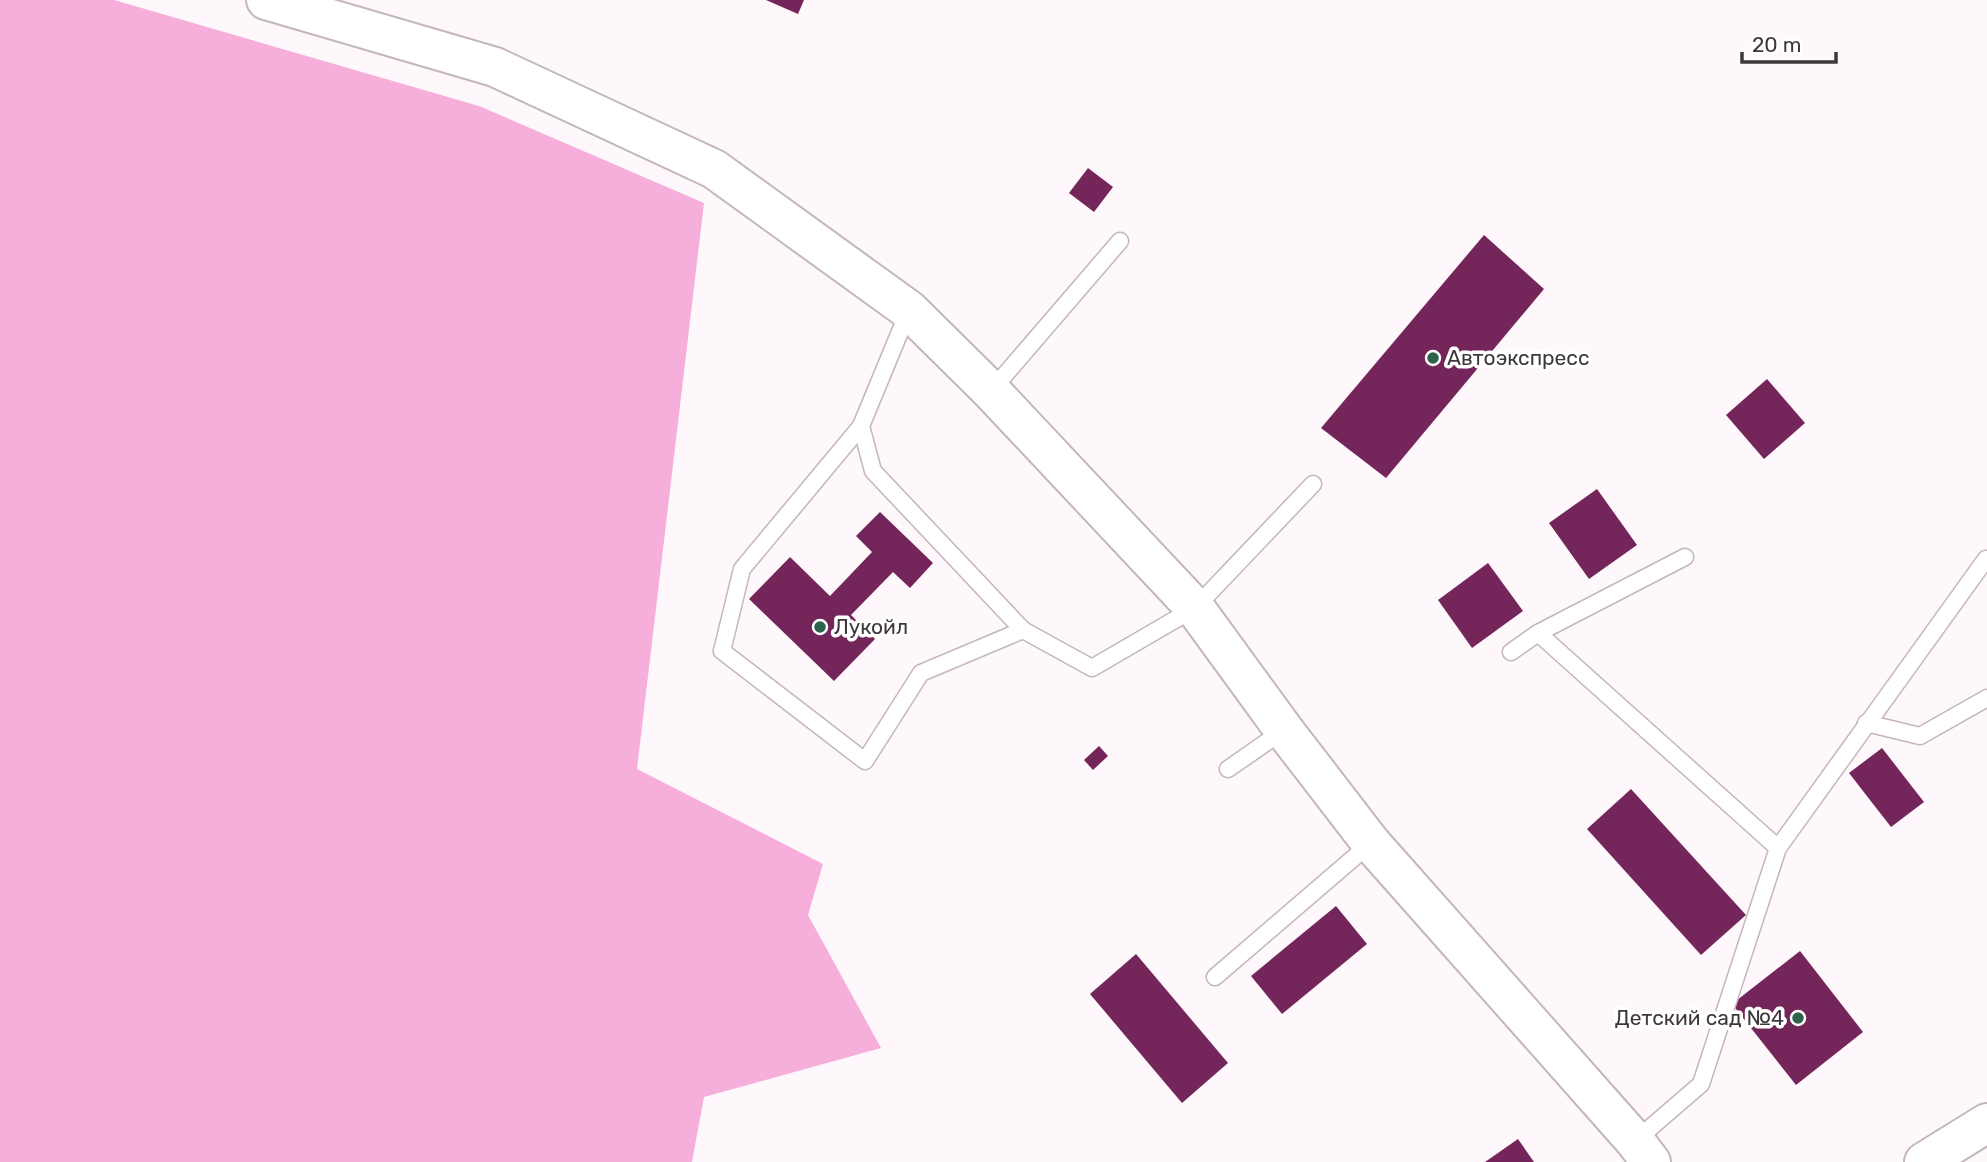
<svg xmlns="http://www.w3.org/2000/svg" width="1987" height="1162" font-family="Rubik,sans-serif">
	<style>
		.green { fill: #f5afda }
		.building { fill: #74265b }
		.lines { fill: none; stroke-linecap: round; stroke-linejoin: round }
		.lane-casing { stroke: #c5b6be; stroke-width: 19 }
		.secondary-casing { stroke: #c5b6be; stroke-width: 42 }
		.lane { stroke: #fff; stroke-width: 16 }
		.secondary { stroke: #fff; stroke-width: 38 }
		.poi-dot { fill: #2c634b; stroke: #fff; stroke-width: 2.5 }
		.labels { text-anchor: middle; stroke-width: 7; stroke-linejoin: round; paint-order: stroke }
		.poi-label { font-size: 21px; fill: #3e383c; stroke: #fff; text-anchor: start }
	</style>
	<rect width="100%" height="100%" fill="#fef7fb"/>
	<polygon class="green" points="0,0 114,0 479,106 704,203 637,769 823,864 808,915 881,1048 704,1097 692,1162 0,1162"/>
	<g class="building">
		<polygon points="766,0 804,0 798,14"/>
		<polygon points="1088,168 1113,187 1094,212 1069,193"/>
		<polygon points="1484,235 1544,289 1386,478 1321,428"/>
		<polygon points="1767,379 1805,423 1764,459 1726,415"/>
		<polygon points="1597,489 1637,545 1589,579 1549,523"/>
		<polygon points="880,512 933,563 910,588 893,572 851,615 875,639 834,681 749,599 790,557 830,596 872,552 856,536"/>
		<polygon points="1488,563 1523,611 1472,648 1438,600"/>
		<polygon points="1099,746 1108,756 1093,770 1084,760"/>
		<polygon points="1882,748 1924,802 1891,827 1849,773"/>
		<polygon points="1631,789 1746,915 1701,955 1587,829"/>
		<polygon points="1336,906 1367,944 1282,1014 1251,976"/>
		<polygon points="1800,951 1863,1032 1796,1085 1732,1004"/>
		<polygon points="1136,954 1228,1063 1182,1103 1090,994"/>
		<polygon points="1518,1139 1534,1162 1485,1162"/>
	</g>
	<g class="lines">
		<defs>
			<g id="lane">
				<polyline points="909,310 861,426 873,471 1023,630 1092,668 1195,608 1313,484"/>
				<polyline points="991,391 1120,241"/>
				<polyline points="861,426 742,569 722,651 865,761 921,673 1023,630"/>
				<polyline points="1538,633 1778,848"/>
				<polyline points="1511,652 1538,633 1685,557"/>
				<polyline points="1866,723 1920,736 1987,698"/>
				<polyline points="1228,769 1284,730"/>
				<polyline points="1215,977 1371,843"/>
				<polyline points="1635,1141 1701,1084 1778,848 1986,559 1987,561"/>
			</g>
			<g id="secondary">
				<polyline points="266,0 495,67 714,169 909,310 991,391 1195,608 1284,730 1371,843 1635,1141 1651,1162"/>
				<polyline points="1924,1162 1987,1123"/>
			</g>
		</defs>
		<use href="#lane" class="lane-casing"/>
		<use href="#secondary" class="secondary-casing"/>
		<use href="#lane" class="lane"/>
		<use href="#secondary" class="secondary"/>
	</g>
	<g class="poi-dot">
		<circle cx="1433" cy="358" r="7"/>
		<circle cx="820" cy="627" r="7"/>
		<circle cx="1798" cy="1018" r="7"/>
	</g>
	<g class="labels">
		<g class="poi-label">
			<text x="1447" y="365">Автоэкспресс</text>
			<text x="834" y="634">Лукойл</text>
			<text x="1784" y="1025" text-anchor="end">Детский сад №4</text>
		</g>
	</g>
	<path d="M1742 52v10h94v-10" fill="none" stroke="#3e383c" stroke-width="3.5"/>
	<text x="1752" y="52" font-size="21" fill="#3e383c" stroke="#ffffff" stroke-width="5" paint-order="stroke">20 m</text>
</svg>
